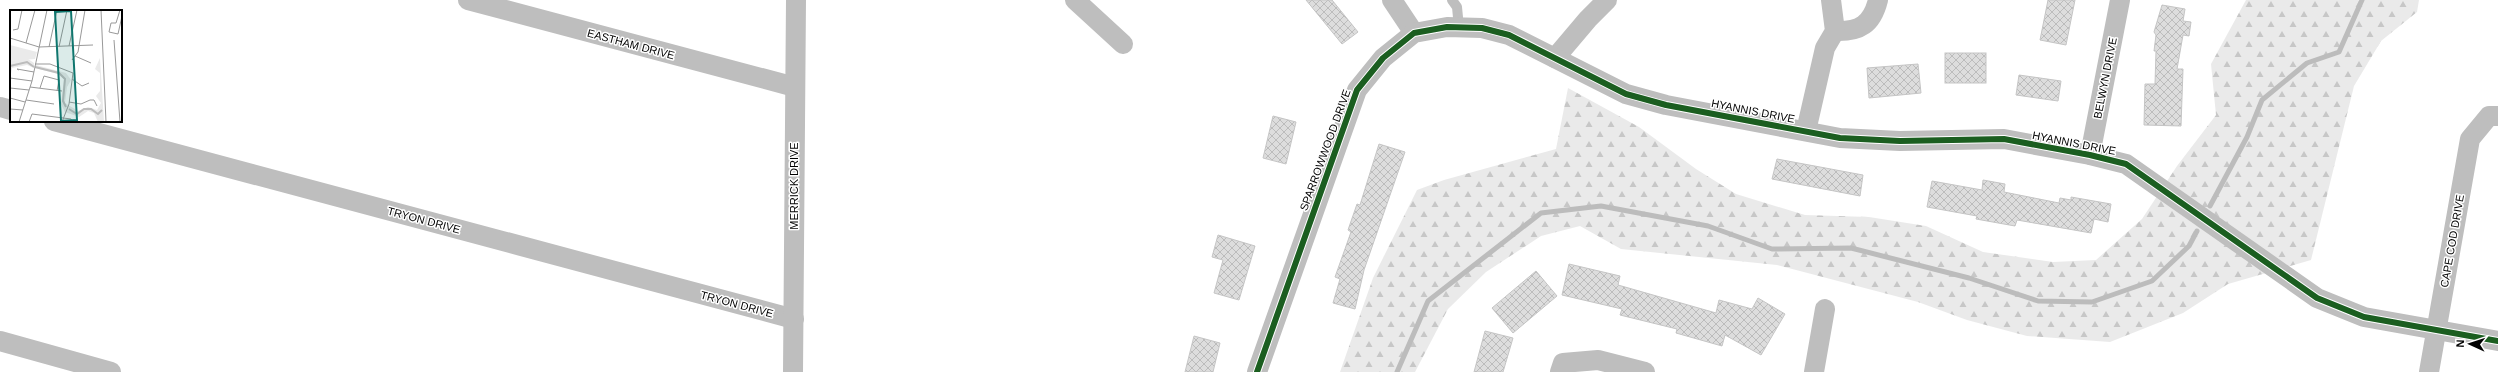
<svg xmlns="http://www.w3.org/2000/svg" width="2498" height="372" font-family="Arial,sans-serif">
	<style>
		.forest { fill: url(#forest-firs) }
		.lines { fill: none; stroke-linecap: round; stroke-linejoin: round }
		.stream { stroke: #bcbcbc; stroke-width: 5 }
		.building { fill: url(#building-cross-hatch); stroke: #c5c5c5 }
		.lane { stroke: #bebebe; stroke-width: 10 }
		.street { stroke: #bebebe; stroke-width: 20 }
		.cycleway-casing { stroke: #fff; stroke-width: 8 }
		.cycleway { stroke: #1b5e20; stroke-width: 6 }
		.labels { text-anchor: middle; stroke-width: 3; stroke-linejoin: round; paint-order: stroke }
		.street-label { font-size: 11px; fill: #000; stroke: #fff }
		.inset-river { fill: none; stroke: #bcbcbc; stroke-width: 2 }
		.inset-road { fill: none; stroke: #999; stroke-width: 1 }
		.view { fill: #0f766e; fill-opacity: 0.15; stroke: #0f766e; stroke-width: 2 }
		.inset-edge { fill: none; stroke: #000; stroke-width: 2 }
	</style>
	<defs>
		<pattern id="forest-firs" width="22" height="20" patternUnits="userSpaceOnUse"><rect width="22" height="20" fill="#eaeaea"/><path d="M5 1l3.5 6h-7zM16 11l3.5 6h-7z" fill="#c7c7c7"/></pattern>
		<pattern id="building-cross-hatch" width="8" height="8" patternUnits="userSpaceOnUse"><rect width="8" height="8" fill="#ddd"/><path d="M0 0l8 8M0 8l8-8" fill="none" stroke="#bcbcbc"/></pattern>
	</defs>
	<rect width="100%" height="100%" fill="#fff"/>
	<polygon class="forest" points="2246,0 2419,0 2417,12 2381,41 2354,86 2311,260 2228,284 2183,313 2110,342 2027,336 1967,320 1918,302 1777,265 1621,249 1580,226 1541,236 1486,272 1448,309 1415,372 1340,372 1373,278 1417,190 1444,180 1556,149 1568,88 1639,127 1696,169 1736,194 1805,215 1869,217 1926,226 1983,252 2053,262 2096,260 2142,219 2177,166 2216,115 2211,64"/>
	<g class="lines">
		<g class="stream">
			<polyline points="2210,206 2247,137 2262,100 2307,63 2339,52 2362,0"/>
			<polyline points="1397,372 1428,301 1541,213 1601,206 1708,226 1772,249 1851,248 1969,278 2038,301 2092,302 2152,281 2189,246 2197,231"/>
		</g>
	</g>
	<g class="building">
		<polygon points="1306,0 1332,0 1358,32 1342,44"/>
		<polygon points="2048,0 2075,0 2066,45 2040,40"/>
		<polygon points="2162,5 2185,9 2183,21 2191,22 2189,36 2183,35 2177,69 2183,69 2181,126 2144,125 2145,84 2155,84 2156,51 2154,51 2156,35 2154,32"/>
		<rect x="1945" y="53" width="41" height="30"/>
		<polygon points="1918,64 1921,93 1869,98 1867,68"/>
		<polygon points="2019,75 2061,81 2058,101 2016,95"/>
		<polygon points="1273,116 1296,122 1286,164 1263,158"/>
		<polygon points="1379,144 1405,152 1364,270 1355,309 1333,303 1340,279 1335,277 1351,232 1348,230 1357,204 1360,205"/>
		<polygon points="1777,159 1863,175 1860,196 1772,179"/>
		<polygon points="1983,180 2005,184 2004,192 2059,203 2060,198 2071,200 2071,197 2111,204 2108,222 2094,219 2091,233 2017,220 2015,226 1976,219 1977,216 1927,207 1932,181 1982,190"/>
		<polygon points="1218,235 1255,246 1239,300 1214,293 1223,260 1212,257"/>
		<polygon points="1569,264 1620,276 1618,285 1716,313 1719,300 1752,309 1758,298 1785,314 1761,355 1725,335 1722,346 1676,333 1677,329 1620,315 1622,309 1562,295"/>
		<polygon points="1536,271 1557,296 1513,333 1492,308"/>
		<polygon points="1485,331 1513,338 1503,372 1474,372"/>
		<polygon points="1194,336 1220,343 1213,372 1185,372"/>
	</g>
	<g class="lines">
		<polyline class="lane" points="1452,0 1457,7 1459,28"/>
		<g class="street">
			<polyline points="468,0 795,87"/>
			<polyline points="1075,0 1123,44"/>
			<polyline points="1392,0 1414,33"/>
			<path d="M1835,31C1860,32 1872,24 1878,0"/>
			<polyline points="1555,58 1588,19 1607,0"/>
			<polyline points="0,107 11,110"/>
			<polyline points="54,121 794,319"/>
			<polyline points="1806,131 1825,48 1835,31 1831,0"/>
			<polyline points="2090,155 2120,0"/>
			<polyline points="0,341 111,372"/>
			<polyline points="793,372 796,0"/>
			<polyline points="1257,372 1357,90 1383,58 1414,33 1447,27 1482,28 1509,35 1626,94 1666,105 1840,138 1900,141 2004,139 2090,155 2126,164 2317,298 2364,317 2498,341"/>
			<polyline points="1560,372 1563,363 1598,360 1645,372"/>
			<polyline points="1814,372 1825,309"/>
			<polyline points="2429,372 2470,139 2489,116 2498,116"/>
		</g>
		<defs>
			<polyline id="cycleway" points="1257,372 1357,90 1383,58 1414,33 1447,27 1482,28 1509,35 1626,94 1666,105 1840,138 1900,141 2004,139 2090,155 2126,164 2317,298 2364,317 2498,341"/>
		</defs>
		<use href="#cycleway" class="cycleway-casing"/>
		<use href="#cycleway" class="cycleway"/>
	</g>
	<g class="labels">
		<g class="street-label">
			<text transform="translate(631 44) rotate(15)" y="4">EASTHAM DRIVE</text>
			<text transform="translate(2105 78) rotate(-79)" y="4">BELWYN DRIVE</text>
			<text transform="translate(1753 111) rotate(11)" y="4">HYANNIS DRIVE</text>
			<text transform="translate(2074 143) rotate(11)" y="4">HYANNIS DRIVE</text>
			<text transform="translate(1325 150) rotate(-70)" y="4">SPARROWWOOD DRIVE</text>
			<text transform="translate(794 186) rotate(-90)" y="4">MERRICK DRIVE</text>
			<text transform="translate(424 220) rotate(15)" y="4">TRYON DRIVE</text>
			<text transform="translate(2452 241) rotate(-80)" y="4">CAPE COD DRIVE</text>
			<text transform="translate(737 304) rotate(15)" y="4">TRYON DRIVE</text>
		</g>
	</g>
	<g transform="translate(10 10)">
		<rect width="112" height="112" fill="#fff"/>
		<path d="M0,35L27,42L25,49L0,51Z" fill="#eaeaea"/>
		<path d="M18,42V49L24,53V58L17,55L2,58L1,64L0,51L15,49ZM90,48L94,112H88L84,103L78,101L69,107L55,102L51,94L54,69L48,64L25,58L26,55L56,63L61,70L57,77L55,93L68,101L78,97L87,100L91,93L86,86L90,81V63L85,59Z" fill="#eaeaea"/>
		<path class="inset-river" d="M0,56L17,52L24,57M25,57L49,63L55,69L53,91L56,97M59,99L67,104L74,99H81L88,104L92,100"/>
		<path class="inset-road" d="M91,0L96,112M110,0L106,13H101L99,22L108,24L112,6M3,20L8,19L12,0M0,28L29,37L83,35M104,30L110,112M16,33L25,0M59,36L67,0M39,37L47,0M49,37L57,0M65,46L81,53M62,50L68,42L75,0M25,54H40L63,63M9,60L7,59L24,62M0,68L22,71M62,69L72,76L79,73M20,77L52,81M0,78L19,80M30,78L34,66L49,70L47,81M0,88L15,92M16,90L44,94M59,92L71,94L80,90H84L87,96M0,99L13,100M9,112L22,71L37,0M19,112L22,104L61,109L62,112M52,112L59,94L63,63"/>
		<path class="view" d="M61,1L67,110L51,111L45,2Z"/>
		<rect width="112" height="112" class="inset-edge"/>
	</g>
	<g transform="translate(2470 344) rotate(273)" stroke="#ffffff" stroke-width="3" paint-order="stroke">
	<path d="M0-3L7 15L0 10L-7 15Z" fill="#000000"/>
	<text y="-6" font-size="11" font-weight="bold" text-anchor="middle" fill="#000000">N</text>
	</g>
</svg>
